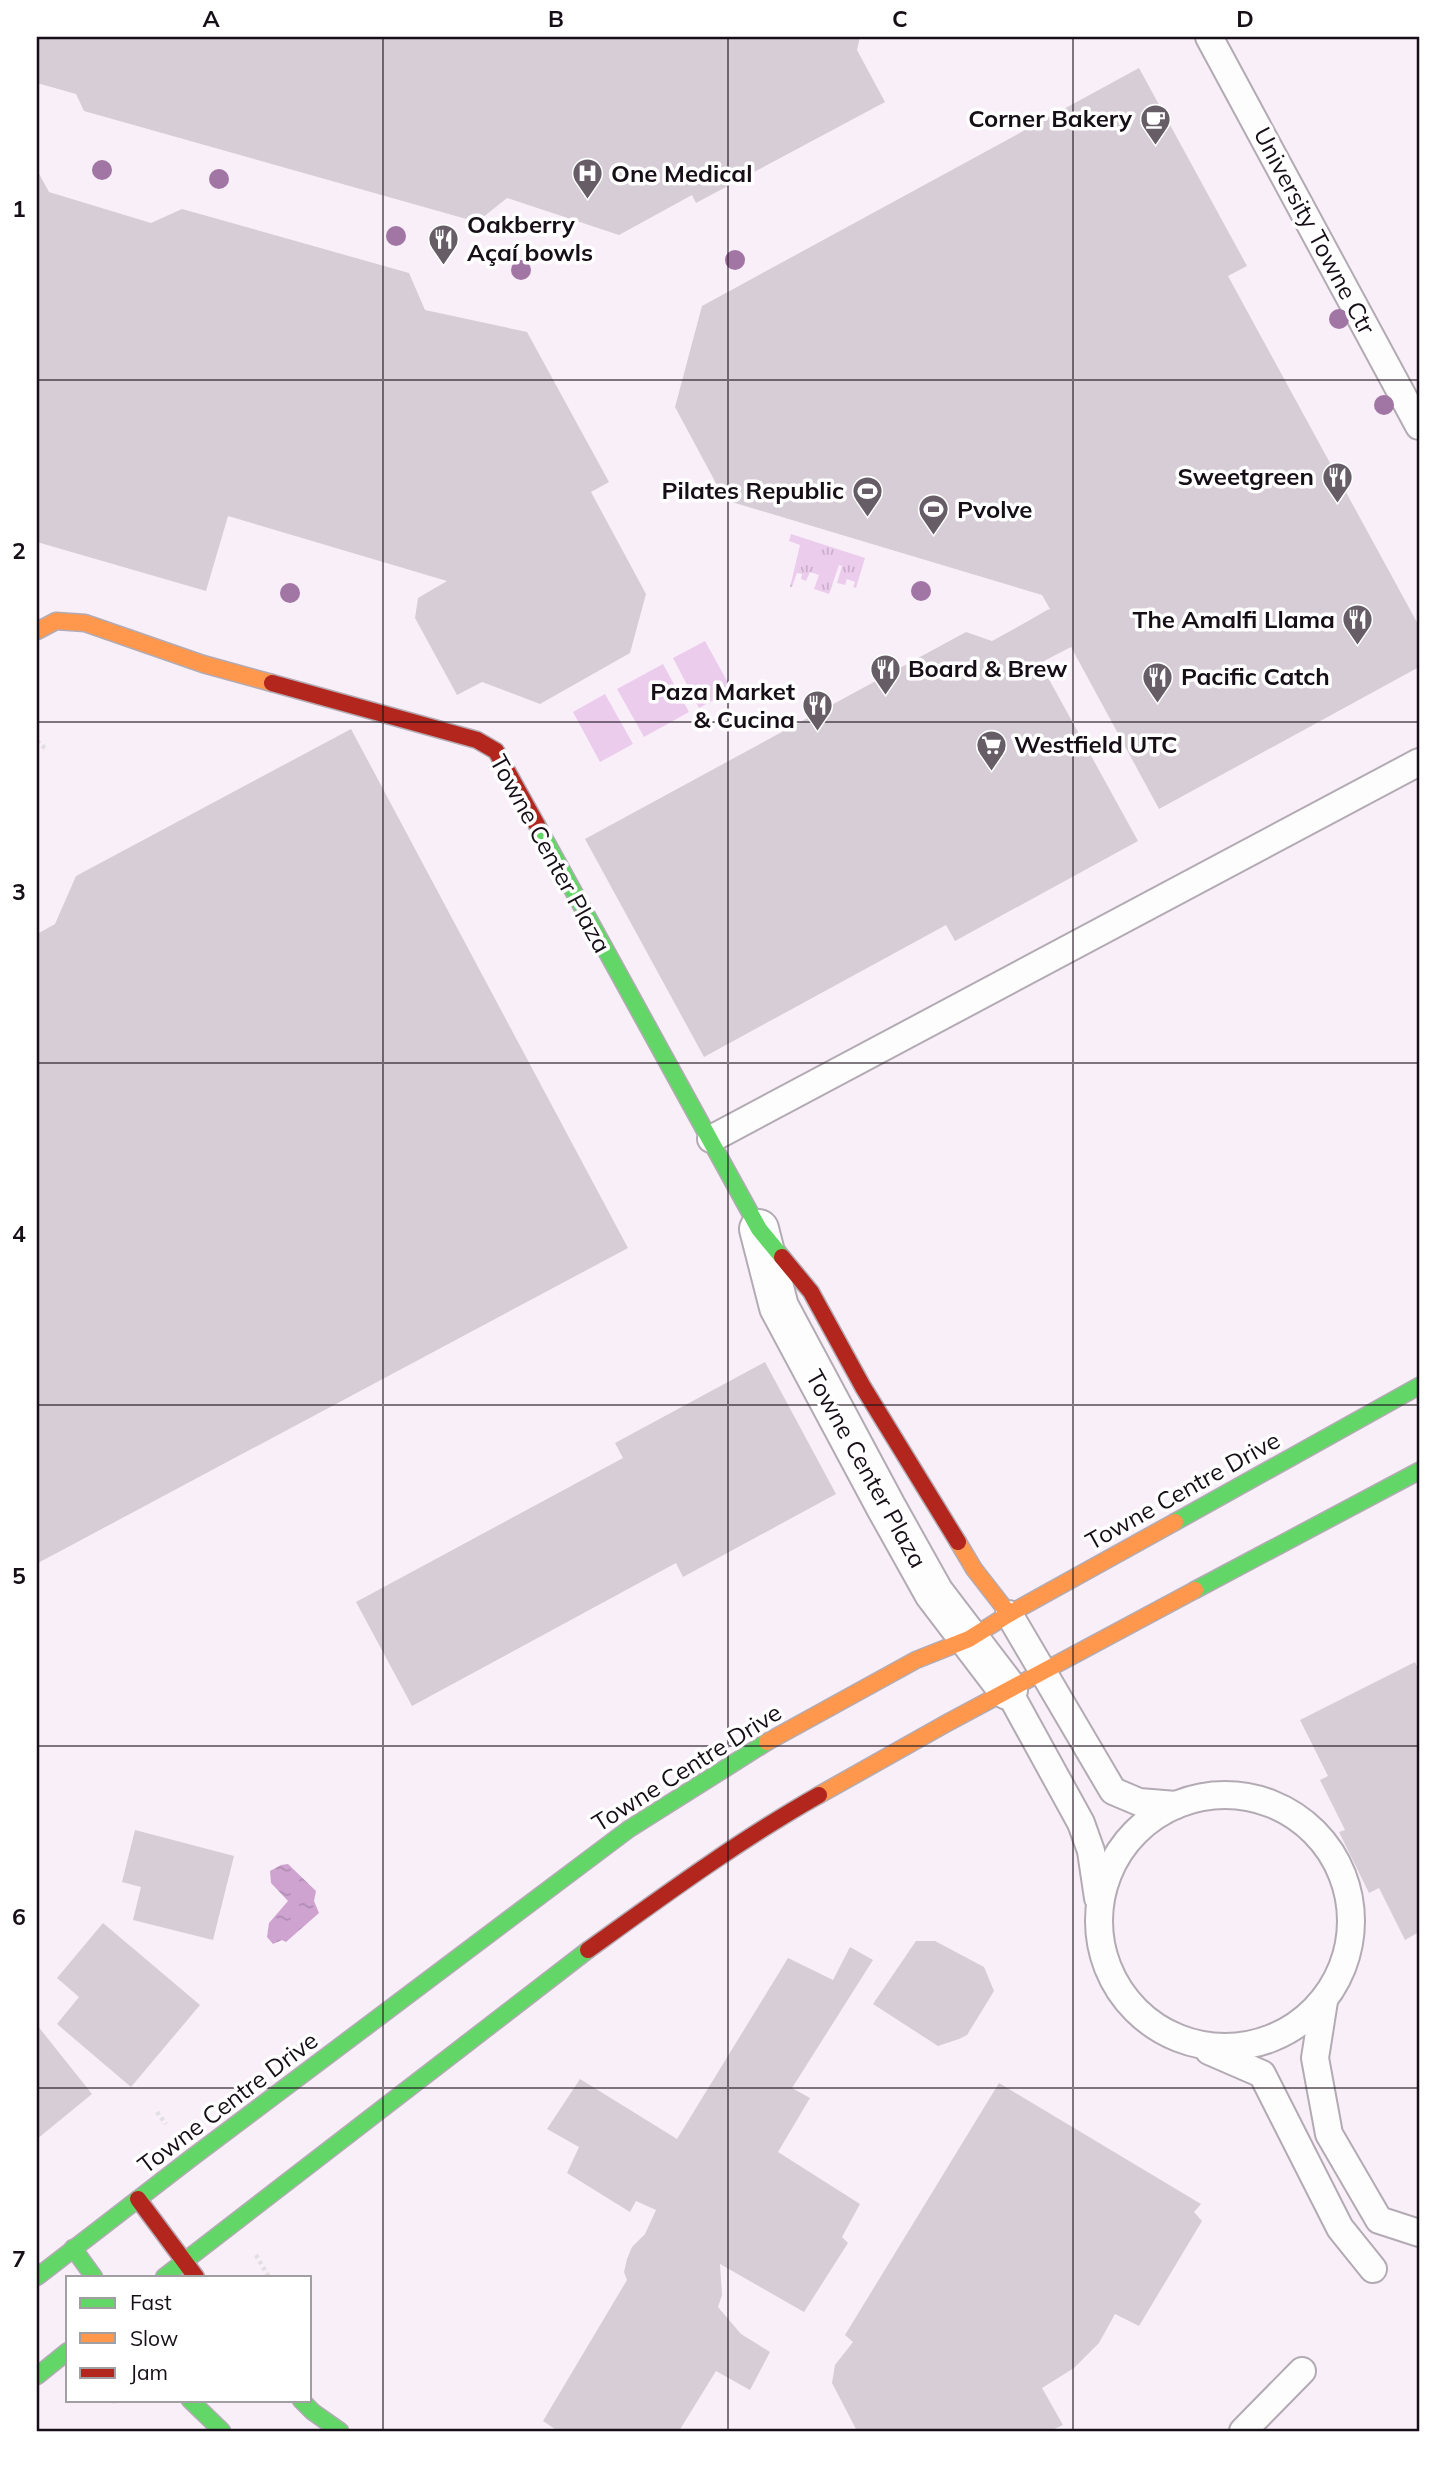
<svg xmlns="http://www.w3.org/2000/svg" width="1456" height="2468" font-family="Mulish,sans-serif">
	<style>
		.grass { fill: url(#grass-tufts) }
		.garden { fill: #eccced }
		.water { fill: url(#water-ripples) }
		.building { fill: #d6cdd6 }
		.lines { fill: none; stroke-linecap: round; stroke-linejoin: round }
		.street-tunnel { stroke: #d7cdd7; stroke-width: 38; stroke-dasharray: 38 19; stroke-linecap: butt }
		.lane-casing { stroke: #b3abb3; stroke-width: 30 }
		.street-casing { stroke: #b3abb3; stroke-width: 42 }
		.fast-casing { stroke: #b3abb3; stroke-width: 19 }
		.slow-casing { stroke: #b3abb3; stroke-width: 19 }
		.jam-casing { stroke: #b3abb3; stroke-width: 19 }
		.path { stroke: #e2dfe2; stroke-width: 4.5; stroke-dasharray: 3.5 3.5; stroke-linecap: butt }
		.lane { stroke: #fefdfe; stroke-width: 26 }
		.street { stroke: #fefdfe; stroke-width: 38 }
		.fast { stroke: #63d668; stroke-width: 16 }
		.slow { stroke: #ff974d; stroke-width: 16 }
		.jam { stroke: #b3261e; stroke-width: 16 }
		.tree { fill: #a175a4 }
		.grid { fill: none; stroke: #170f17; stroke-width: 2; stroke-opacity: 0.55 }
		.labels { text-anchor: middle; stroke-width: 7; stroke-linejoin: round; paint-order: stroke }
		.poi-label { font-size: 24px; font-weight: bold; fill: #170f17; stroke: #fff; text-anchor: start }
		.street-label { font-size: 24px; fill: #170f17; stroke: #fff }
		.neatline { fill: none; stroke: #170f17; stroke-width: 2.5 }
		.grid-label { font-size: 23px; text-anchor: middle; font-weight: bold; fill: #170f17 }
	</style>
	<defs>
		<pattern id="grass-tufts" width="24" height="20" patternUnits="userSpaceOnUse" patternTransform="scale(1.75)"><rect width="24" height="20" fill="#eccced"/><path d="M3 7l-1-3M5 7V3M7 7l1-3M15 17l-1-3M17 17v-4M19 17l1-3" fill="none" stroke="#caaeca"/></pattern>
		<pattern id="water-ripples" width="26" height="14" patternUnits="userSpaceOnUse" patternTransform="scale(1.75)"><rect width="26" height="14" fill="#cea3d0"/><path d="M2 4q2-2 4 0t4 0M15 11q2-2 4 0t4 0" fill="none" stroke="#b08bb2"/></pattern>
	</defs>
	<rect width="100%" height="100%" fill="#f9eff9"/>
	<polygon class="grass" points="791,534 865,558 856,588 853,587 855,582 847,579 845,585 837,583 842,566 839,565 829,594 814,589 819,575 810,572 806,581 801,579 802,574 797,573 792,587 790,587 800,545 789,541"/>
	<g class="garden">
		<polygon points="705,641 732,690 699,708 673,658"/>
		<polygon points="663,664 689,712 644,737 617,689"/>
		<polygon points="605,694 633,744 600,762 573,712"/>
	</g>
	<polygon class="water" points="288,1864 316,1891 314,1901 319,1913 286,1942 282,1940 273,1944 267,1937 269,1923 288,1901 271,1883 270,1871 281,1865"/>
	<g class="building">
		<polygon points="37,37 860,37 857,50 885,102 696,203 692,195 619,235 507,198 477,222 84,111 76,94 37,83"/>
		<polygon points="1139,68 1247,266 1228,276 1419,626 1419,667 1159,809 1071,647 1040,663 1138,841 955,941 946,925 704,1057 585,839 966,632 992,641 1050,609 1042,595 725,500 675,407 702,306"/>
		<polygon points="37,170 49,192 151,223 182,209 409,273 425,310 527,332 609,482 591,492 646,594 630,653 540,704 482,682 457,695 415,618 418,598 447,581 228,516 206,591 37,542"/>
		<polygon points="351,729 628,1248 38,1563 37,934 55,924 76,876"/>
		<polygon points="765,1362 836,1494 683,1577 676,1563 412,1706 356,1602 623,1458 615,1443"/>
		<polygon points="1415,1662 1419,1671 1419,1932 1405,1940 1379,1888 1369,1893 1339,1832 1345,1830 1320,1780 1328,1776 1300,1720"/>
		<polygon points="135,1830 234,1856 213,1940 133,1920 141,1887 122,1882"/>
		<polygon points="103,1923 200,2005 131,2087 57,2024 79,1997 57,1978"/>
		<polygon points="916,1941 935,1941 984,1967 994,1991 967,2035 959,2039 938,2046 873,2004"/>
		<polygon points="850,1947 873,1960 792,2088 810,2098 778,2152 860,2204 842,2237 848,2243 804,2312 720,2264 722,2295 718,2307 741,2334 770,2352 750,2390 716,2371 679,2431 558,2431 543,2421 627,2280 624,2272 627,2259 632,2247 645,2234 656,2210 636,2201 630,2212 567,2173 579,2147 547,2129 580,2079 677,2139 788,1958 833,1980"/>
		<polygon points="37,2025 92,2094 37,2139"/>
		<polygon points="999,2083 1201,2204 1194,2212 1202,2221 1139,2326 1115,2314 1099,2343 1074,2368 1042,2388 1063,2425 1050,2431 857,2431 832,2383 835,2365 853,2342 845,2335"/>
	</g>
	<g class="lines">
		<polyline class="street-tunnel" points="1032,619 1054,656"/>
		<defs>
			<g id="lane">
				<polyline points="1209,37 1419,426"/>
				<polyline points="711,1139 1419,762"/>
				<polyline points="1009,1614 1113,1791 1139,1802 1176,1805"/>
				<polyline points="1008,1690 1081,1823 1091,1851 1098,1898"/>
				<circle cx="1225" cy="1921" r="126"/>
				<polyline points="1324,2001 1315,2058 1329,2134 1379,2220 1419,2233"/>
				<polyline points="1209,2051 1262,2074 1340,2228 1373,2269"/>
				<polyline points="1243,2431 1302,2371"/>
			</g>
			<polyline id="street" points="759,1229 779,1307 886,1507 934,1593 1008,1690"/>
			<g id="fast">
				<polyline points="537,825 759,1229 782,1257"/>
				<polyline points="1175,1522 1419,1386"/>
				<polyline points="1195,1590 1419,1471"/>
				<polyline points="73,2248 94,2277"/>
				<polyline points="37,2277 190,2159 629,1829 767,1742"/>
				<polyline points="164,2277 588,1950"/>
				<polyline points="37,2376 68,2351"/>
				<polyline points="190,2400 222,2431"/>
				<polyline points="301,2400 313,2412 340,2431"/>
			</g>
			<g id="slow">
				<polyline points="37,631 56,621 85,623 203,664 272,683"/>
				<polyline points="958,1542 974,1569 1009,1614"/>
				<polyline points="767,1742 916,1660 969,1639 1009,1614 1175,1522"/>
				<polyline points="819,1795 947,1723 1195,1590"/>
			</g>
			<g id="jam">
				<polyline points="272,683 477,740 496,751 537,825"/>
				<polyline points="782,1257 811,1292 863,1387 958,1542"/>
				<path d="M588,1950C663,1896 738,1841 819,1795"/>
				<polyline points="138,2199 196,2277"/>
			</g>
		</defs>
		<use href="#lane" class="lane-casing"/>
		<use href="#street" class="street-casing"/>
		<use href="#fast" class="fast-casing"/>
		<use href="#slow" class="slow-casing"/>
		<use href="#jam" class="jam-casing"/>
		<g class="path">
			<polyline points="37,741 47,750"/>
			<polyline points="157,2112 166,2124"/>
			<polyline points="256,2255 269,2277"/>
			<polyline points="114,2400 115,2405"/>
		</g>
		<use href="#lane" class="lane"/>
		<use href="#street" class="street"/>
		<use href="#fast" class="fast"/>
		<use href="#slow" class="slow"/>
		<use href="#jam" class="jam"/>
	</g>
	<g class="tree">
		<circle cx="102" cy="170" r="10"/>
		<circle cx="219" cy="179" r="10"/>
		<circle cx="396" cy="236" r="10"/>
		<circle cx="735" cy="260" r="10"/>
		<circle cx="521" cy="270" r="10"/>
		<circle cx="1339" cy="319" r="10"/>
		<circle cx="1384" cy="405" r="10"/>
		<circle cx="921" cy="591" r="10"/>
		<circle cx="290" cy="593" r="10"/>
	</g>
	<path class="grid" d="M383,37V2431M728,37V2431M1073,37V2431M37,380H1419M37,722H1419M37,1063H1419M37,1405H1419M37,1746H1419M37,2088H1419"/>
	<defs>
		<symbol id="cafe-pin" viewBox="-11 -11 22 30"><path d="M0 17L-7.5 6A9.5 9.5 0 1 1 7.5 6Z" fill="#665d66" stroke="#fff"/><path d="M-5.5-4.5H6V0H3Q3 3.5 0 3.5H-2.5Q-5.5 3.5-5.5 0ZM3-3.2v2h1.7v-2ZM-6 4.5H4V6H-6Z" fill="#fff"/></symbol>
		<symbol id="hospital-pin" viewBox="-11 -11 22 30"><path d="M0 17L-7.5 6A9.5 9.5 0 1 1 7.5 6Z" fill="#665d66" stroke="#fff"/><path d="M-5-5h3v3.5h4V-5h3V5h-3V1.5h-4V5h-3Z" fill="#fff"/></symbol>
		<symbol id="restaurant-pin" viewBox="-11 -11 22 30"><path d="M0 17L-7.5 6A9.5 9.5 0 1 1 7.5 6Z" fill="#665d66" stroke="#fff"/><path d="M-5-6h1v4h1v-4h1v4h1v-4h1v5L-1.5 .5V6h-2V.5L-5-1ZM5-6V6H3V1.5H1.5Q1.5-4 5-6Z" fill="#fff"/></symbol>
		<symbol id="stadium-pin" viewBox="-11 -11 22 30"><path d="M0 17L-7.5 6A9.5 9.5 0 1 1 7.5 6Z" fill="#665d66" stroke="#fff"/><path d="M0-5a6.5 5 0 1 0 0 10a6.5 5 0 1 0 0-10ZM-3.5-1.8h7v3.6h-7Z" fill="#fff"/></symbol>
		<symbol id="supermarket-pin" viewBox="-11 -11 22 30"><path d="M0 17L-7.5 6A9.5 9.5 0 1 1 7.5 6Z" fill="#665d66" stroke="#fff"/><path d="M-6-5.5h2.5l.6 2H6L4.5 2H-2.5L-4.4-4H-6ZM-1.5 3.2a1.3 1.3 0 1 0 .1 0ZM3 3.2a1.3 1.3 0 1 0 .1 0Z" fill="#fff"/></symbol>
	</defs>
	<g fill-rule="evenodd">
		<use href="#cafe-pin" x="1138" y="102" width="35" height="47"/>
		<use href="#hospital-pin" x="570" y="156" width="35" height="47"/>
		<use href="#restaurant-pin" x="426" y="222" width="35" height="47"/>
		<use href="#restaurant-pin" x="1320" y="460" width="35" height="47"/>
		<use href="#stadium-pin" x="850" y="474" width="35" height="47"/>
		<use href="#stadium-pin" x="916" y="492" width="35" height="47"/>
		<use href="#restaurant-pin" x="1340" y="602" width="35" height="47"/>
		<use href="#restaurant-pin" x="868" y="652" width="35" height="47"/>
		<use href="#restaurant-pin" x="1140" y="660" width="35" height="47"/>
		<use href="#restaurant-pin" x="800" y="688" width="35" height="47"/>
		<use href="#supermarket-pin" x="974" y="728" width="35" height="47"/>
	</g>
	<g class="labels">
		<g class="poi-label">
			<text x="1132" y="127" text-anchor="end">Corner Bakery</text>
			<text x="611" y="182">One Medical</text>
			<text x="467" y="233">Oakberry<tspan x="467" dy="28">Açaí bowls</tspan></text>
			<text x="1314" y="485" text-anchor="end">Sweetgreen</text>
			<text x="844" y="499" text-anchor="end">Pilates Republic</text>
			<text x="957" y="518">Pvolve</text>
			<text x="1335" y="628" text-anchor="end">The Amalfi Llama</text>
			<text x="908" y="677">Board &amp; Brew</text>
			<text x="1181" y="685">Pacific Catch</text>
			<text x="795" y="700" text-anchor="end">Paza Market<tspan x="795" dy="28">&amp; Cucina</tspan></text>
			<text x="1014" y="753">Westfield UTC</text>
		</g>
		<g class="street-label">
			<text transform="translate(1314 231) rotate(62)" y="8">University Towne Ctr</text>
			<text transform="translate(550 854) rotate(61)" y="8">Towne Center Plaza</text>
			<text transform="translate(866 1469) rotate(61)" y="8">Towne Center Plaza</text>
			<text transform="translate(1183 1491) rotate(-29)" y="8">Towne Centre Drive</text>
			<text transform="translate(687 1768) rotate(-32)" y="8">Towne Centre Drive</text>
			<text transform="translate(228 2103) rotate(-37)" y="8">Towne Centre Drive</text>
		</g>
	</g>
	<rect width="1456" height="2468" fill="none" stroke="#ffffff" stroke-width="77"/>
	<rect x="66" y="2276" width="245" height="126" fill="#ffffff" stroke="#a29fa2" stroke-width="2"/>
	<rect x="80" y="2298" width="35" height="10" fill="#63d668" stroke="#a29fa2" stroke-width="2"/>
	<text x="130" y="2310" font-size="21" fill="#170f17">Fast</text>
	<rect x="80" y="2333" width="35" height="10" fill="#ff974d" stroke="#a29fa2" stroke-width="2"/>
	<text x="130" y="2346" font-size="21" fill="#170f17">Slow</text>
	<rect x="80" y="2368" width="35" height="10" fill="#b3261e" stroke="#a29fa2" stroke-width="2"/>
	<text x="130" y="2380" font-size="21" fill="#170f17">Jam</text>
	<rect x="38" y="38" width="1380" height="2392" class="neatline"/>
	<g class="grid-label">
		<text x="211" y="27">A</text>
		<text x="556" y="27">B</text>
		<text x="900" y="27">C</text>
		<text x="1245" y="27">D</text>
		<text x="19" y="217">1</text>
		<text x="19" y="559">2</text>
		<text x="19" y="900">3</text>
		<text x="19" y="1242">4</text>
		<text x="19" y="1584">5</text>
		<text x="19" y="1925">6</text>
		<text x="19" y="2267">7</text>
	</g>
</svg>
